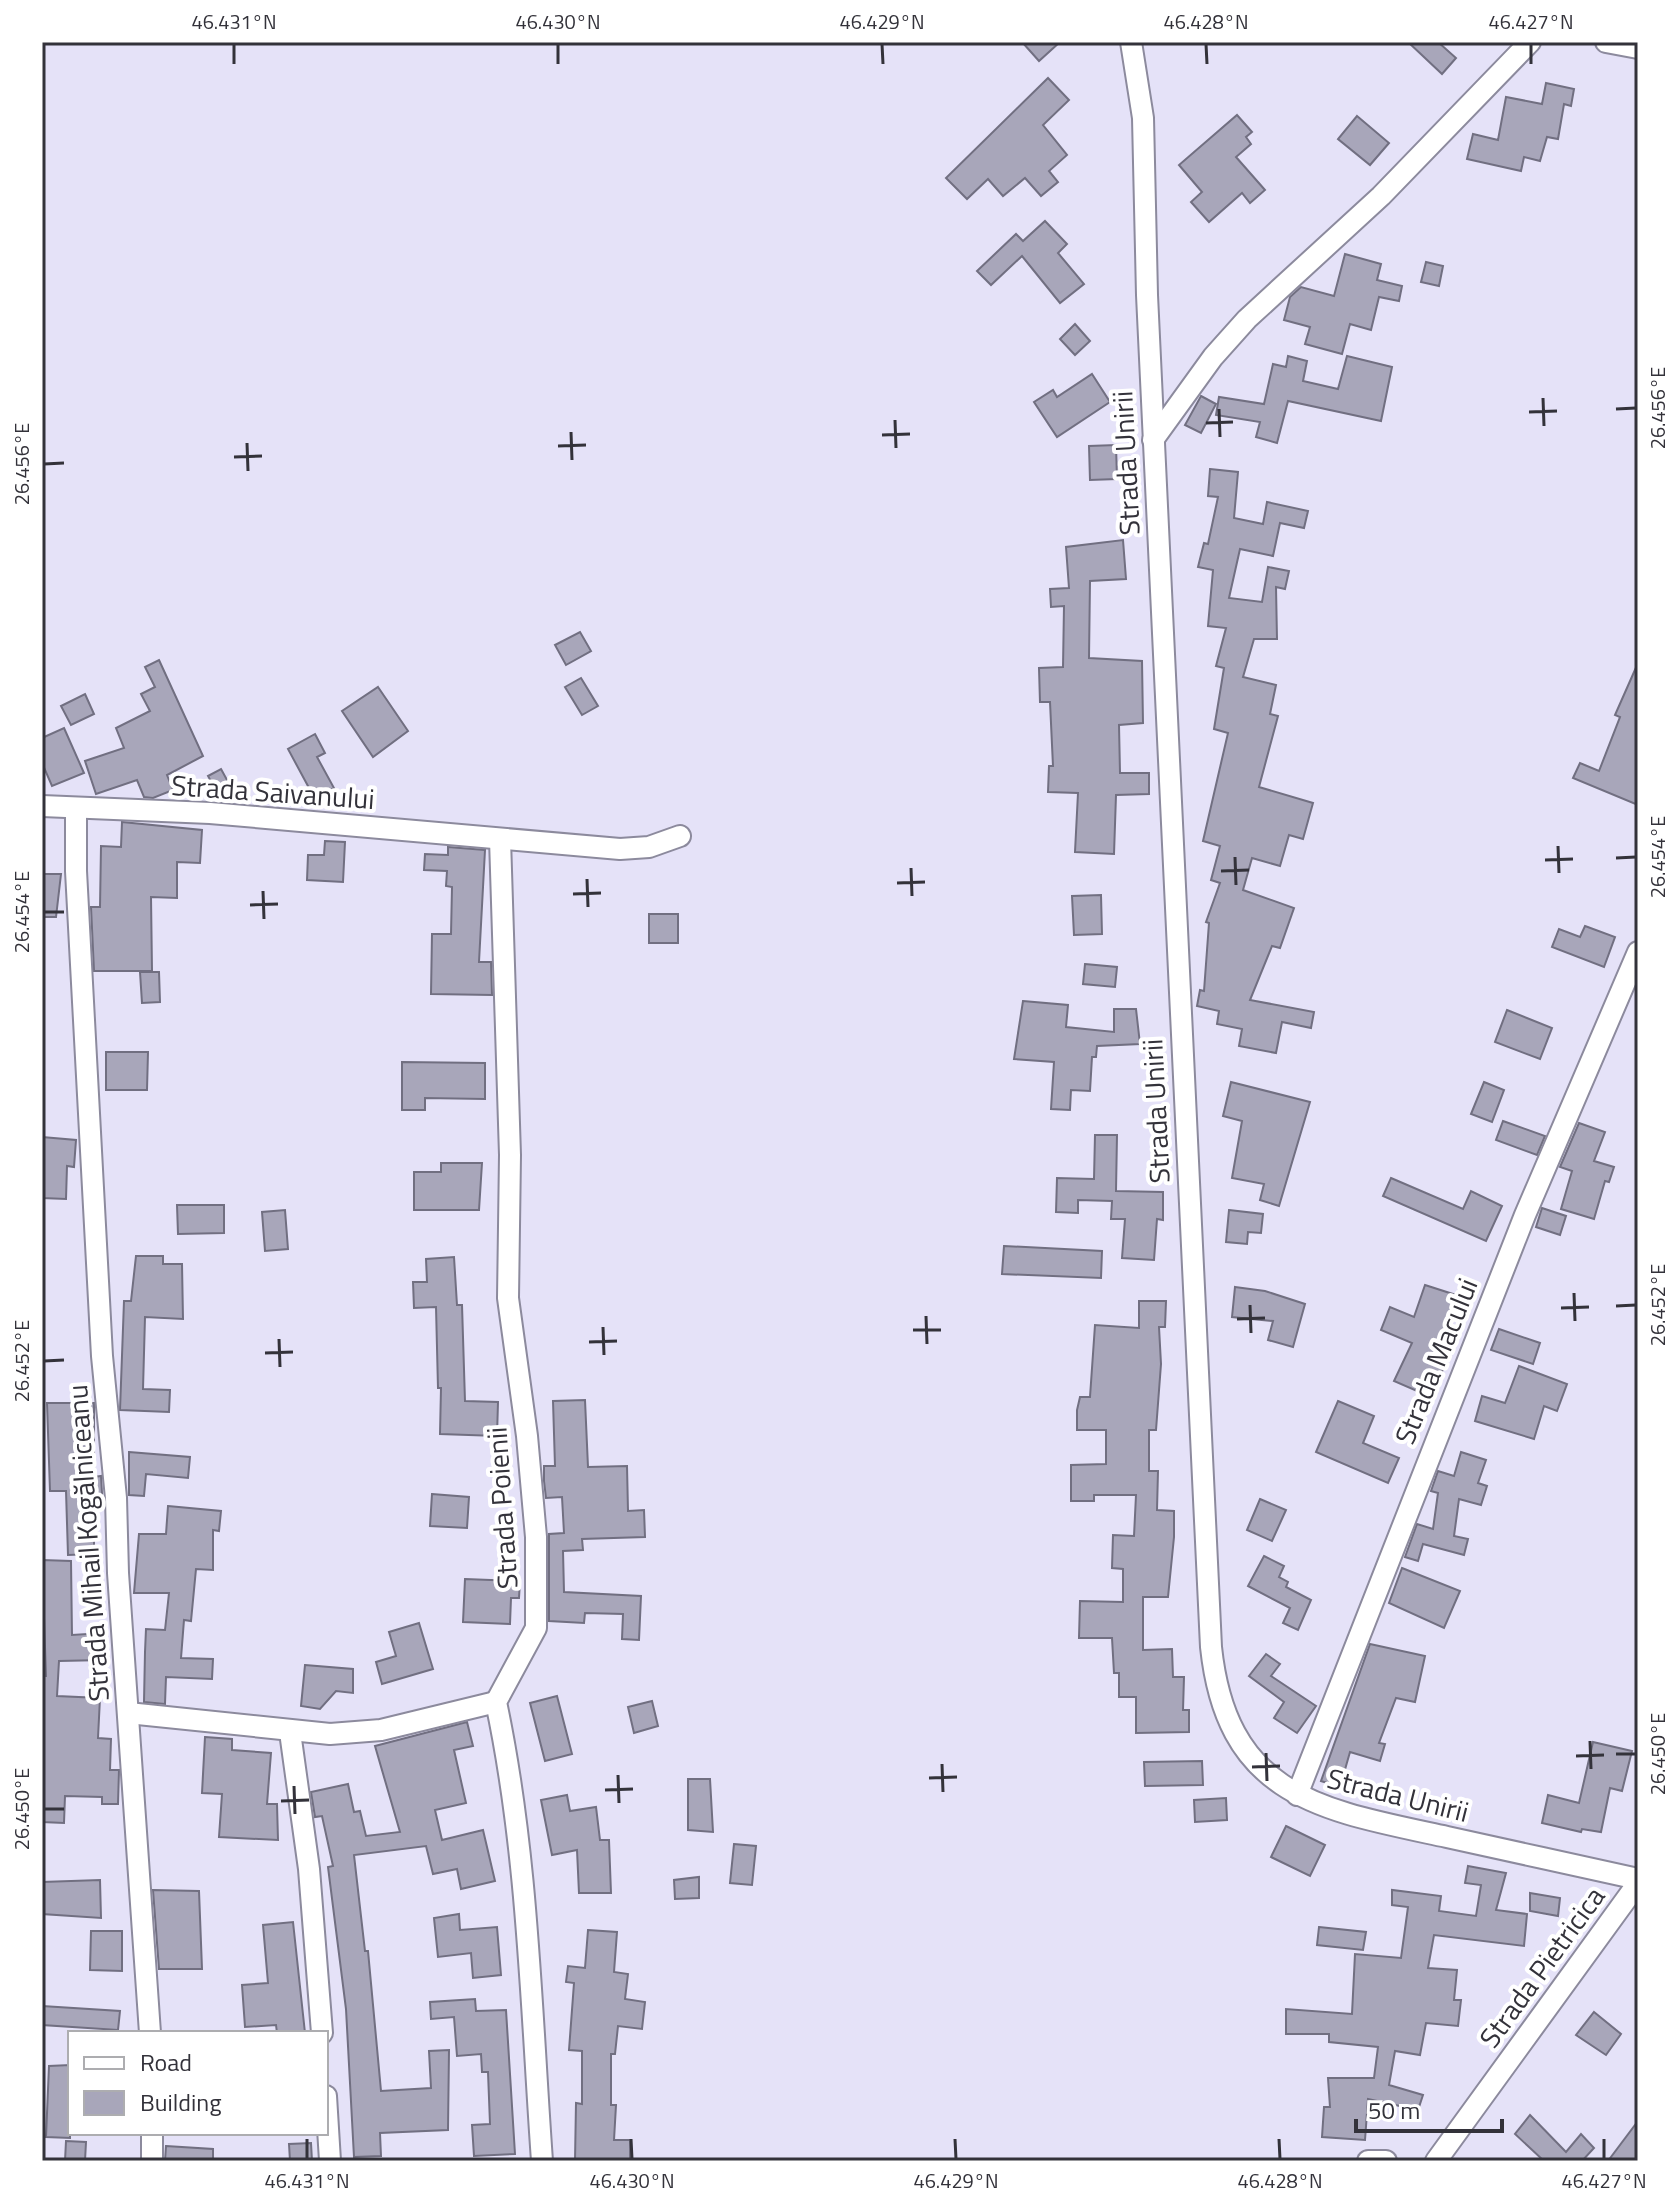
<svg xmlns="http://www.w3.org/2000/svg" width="1680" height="2203" font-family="'Titillium Web',sans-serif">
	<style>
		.building { fill: #a8a6ba; stroke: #716f81; stroke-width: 2 }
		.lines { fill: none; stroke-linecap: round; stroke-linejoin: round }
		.minor-casing { stroke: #8c8a9d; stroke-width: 24 }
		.minor { stroke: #fff; stroke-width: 20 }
		.ticks { fill: none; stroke: #33323a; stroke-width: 3 }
		.labels { text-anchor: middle; stroke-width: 8; stroke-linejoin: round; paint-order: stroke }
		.street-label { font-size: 28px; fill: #33323a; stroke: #fff }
		.neatline { fill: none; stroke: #33323a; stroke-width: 3 }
		.ticks-label { font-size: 20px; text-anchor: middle; fill: #33323a }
	</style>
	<rect width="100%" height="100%" fill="#e5e2f8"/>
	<g class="building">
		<polygon points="1022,42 1060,42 1039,61"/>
		<polygon points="1408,42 1438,42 1456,58 1442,74"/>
		<polygon points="1048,78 1069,100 1043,125 1067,155 1049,171 1058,182 1041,196 1025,178 1003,196 988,179 967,199 946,178"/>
		<polygon points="1546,83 1574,89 1571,106 1564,104 1558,139 1547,137 1540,161 1524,157 1521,171 1467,159 1473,134 1498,140 1506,97 1542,104"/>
		<polygon points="1237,115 1252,132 1246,137 1251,144 1236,157 1265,190 1250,203 1242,193 1209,222 1191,202 1202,192 1179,165"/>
		<polygon points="1357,116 1389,143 1370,165 1338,139"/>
		<polygon points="1045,221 1067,244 1058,253 1084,284 1060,303 1022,256 991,285 977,271 1016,234 1023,241"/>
		<polygon points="1345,254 1381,264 1377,280 1402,286 1399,301 1379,297 1371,330 1350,324 1342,354 1305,344 1310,327 1284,320 1290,297 1301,287 1334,296"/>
		<polygon points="1426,262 1443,266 1439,286 1421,282"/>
		<polygon points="1075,324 1090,341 1075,355 1060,339"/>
		<polygon points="1288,356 1307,361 1303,381 1338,389 1347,356 1392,367 1381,421 1288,401 1277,443 1256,437 1260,422 1216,415 1219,397 1264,404 1273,364 1286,367"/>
		<polygon points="1092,374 1110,402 1057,437 1034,402 1053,390 1057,397"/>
		<polygon points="1201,396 1216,404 1201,433 1185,425"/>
		<polygon points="1116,445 1117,479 1090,480 1089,446"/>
		<polygon points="1210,469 1238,472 1234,518 1263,524 1267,502 1308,511 1304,528 1280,523 1273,556 1240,549 1229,598 1262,602 1268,567 1289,571 1285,589 1276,587 1277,639 1254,639 1243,677 1276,685 1270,714 1278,716 1259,787 1313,803 1303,839 1289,835 1280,866 1252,858 1243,890 1294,908 1280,948 1272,946 1250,1000 1314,1012 1311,1028 1282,1022 1276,1053 1239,1046 1242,1029 1217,1024 1219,1011 1197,1006 1200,990 1204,991 1209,923 1206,922 1220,883 1211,880 1220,846 1203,841 1228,733 1214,729 1224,668 1216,666 1226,628 1208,626 1213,570 1198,567 1204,543 1208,544 1218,497 1208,496"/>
		<polygon points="1123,540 1126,579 1090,581 1089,658 1142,661 1143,723 1119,725 1120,773 1149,773 1149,794 1116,795 1114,854 1075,852 1078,793 1048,792 1049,766 1053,766 1050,702 1040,702 1039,668 1063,667 1064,606 1051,607 1050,589 1069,588 1066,547"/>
		<polygon points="580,632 591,651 566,665 555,645"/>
		<polygon points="159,660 203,756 167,775 173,790 153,798 144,797 137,780 96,794 85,761 124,748 116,728 150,711 141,694 155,687 145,667"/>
		<polygon points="1638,663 1638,805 1573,778 1580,763 1599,771 1620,717 1615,715"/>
		<polygon points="581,678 598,706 582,715 565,687"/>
		<polygon points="378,687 408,731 373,757 342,711"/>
		<polygon points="85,694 94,714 71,725 61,706"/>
		<polygon points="64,728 84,773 52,786 42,763 42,738"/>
		<polygon points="315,734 325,753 317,757 334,788 315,799 288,749"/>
		<polygon points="221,769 232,789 219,796 208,776"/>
		<polygon points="122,822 202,830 200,863 177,862 177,898 151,897 152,971 94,971 91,907 100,907 101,846 121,847"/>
		<polygon points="325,841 345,842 343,882 307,880 308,855 324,855"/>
		<polygon points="448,847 485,850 479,962 491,962 492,995 431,994 432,934 451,934 452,887 446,886 447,871 424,870 425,854 448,855"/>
		<polygon points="42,874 61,874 56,917 42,917"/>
		<polygon points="1101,895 1102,934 1074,935 1072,896"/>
		<rect x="649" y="914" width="29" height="29"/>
		<polygon points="1585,926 1615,937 1604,967 1552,947 1559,929 1580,937"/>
		<polygon points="1085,964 1117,967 1115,987 1083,984"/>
		<polygon points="140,972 159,972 160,1002 142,1003"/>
		<polygon points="1023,1001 1068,1005 1066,1027 1114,1032 1114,1009 1136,1009 1140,1044 1097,1046 1096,1057 1092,1057 1090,1091 1071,1090 1070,1110 1051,1109 1054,1062 1014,1059"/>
		<polygon points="1507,1010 1552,1028 1540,1059 1495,1042"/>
		<polygon points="106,1052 148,1052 147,1090 106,1090"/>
		<polygon points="402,1062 485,1063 485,1099 425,1098 425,1110 402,1110"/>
		<polygon points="1231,1082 1310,1102 1279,1206 1260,1200 1264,1184 1232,1178 1242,1121 1223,1116"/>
		<polygon points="1484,1082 1504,1090 1492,1122 1471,1114"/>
		<polygon points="1503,1121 1545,1136 1537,1155 1496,1140"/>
		<polygon points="1579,1123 1605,1132 1594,1161 1614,1167 1609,1182 1605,1181 1594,1219 1561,1209 1572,1171 1560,1167"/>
		<polygon points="1095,1135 1117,1135 1116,1191 1163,1192 1163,1220 1157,1219 1154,1260 1122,1258 1125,1219 1111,1219 1112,1201 1078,1200 1078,1213 1056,1212 1057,1178 1094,1179"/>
		<polygon points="42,1137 76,1140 74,1167 67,1166 66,1199 42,1198"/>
		<polygon points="441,1163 482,1163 479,1210 414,1210 414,1172 441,1172"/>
		<polygon points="1391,1178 1463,1209 1471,1191 1502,1206 1486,1241 1383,1196"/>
		<polygon points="177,1205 224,1205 224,1233 178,1234"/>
		<polygon points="1542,1208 1566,1216 1560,1235 1536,1227"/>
		<polygon points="285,1210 288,1249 265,1251 262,1212"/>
		<polygon points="1229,1210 1263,1214 1261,1233 1248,1232 1247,1244 1226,1242"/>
		<polygon points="1004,1246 1102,1251 1101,1278 1002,1274"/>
		<polygon points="136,1256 163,1256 163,1264 182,1264 183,1319 145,1317 143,1389 170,1390 169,1412 120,1410 124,1301 131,1301"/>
		<polygon points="454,1257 457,1305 462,1305 465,1401 498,1402 497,1436 440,1434 441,1388 438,1388 436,1307 414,1308 413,1282 427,1282 426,1259"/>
		<polygon points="1425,1285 1456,1295 1444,1329 1455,1334 1433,1398 1394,1381 1412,1343 1381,1330 1390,1307 1414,1317"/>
		<polygon points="1235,1287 1265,1291 1305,1304 1293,1347 1268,1340 1273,1321 1232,1317"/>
		<polygon points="1139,1301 1166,1301 1165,1327 1159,1327 1161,1364 1156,1430 1149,1430 1149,1471 1158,1471 1157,1510 1174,1511 1174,1537 1168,1597 1143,1597 1143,1650 1172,1649 1173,1677 1184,1677 1183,1710 1189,1710 1189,1732 1136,1733 1136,1697 1119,1697 1119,1673 1114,1673 1112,1638 1079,1638 1080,1601 1123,1602 1123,1569 1112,1568 1113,1535 1134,1536 1136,1495 1094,1495 1094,1501 1071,1501 1071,1465 1106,1464 1106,1430 1077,1430 1077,1410 1080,1397 1090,1397 1095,1325 1139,1328"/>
		<polygon points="1499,1329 1540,1343 1533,1364 1491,1350"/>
		<polygon points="1519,1366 1567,1384 1557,1411 1544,1406 1534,1439 1475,1421 1482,1396 1505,1403"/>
		<polygon points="585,1400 588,1467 627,1466 628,1511 644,1510 645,1537 582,1539 583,1550 563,1551 564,1592 641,1596 639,1640 622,1639 623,1614 585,1613 584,1623 549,1621 549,1534 564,1533 562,1497 546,1498 544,1481 544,1466 555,1466 553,1401"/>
		<polygon points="1338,1401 1374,1416 1363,1443 1399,1458 1388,1483 1316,1452"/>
		<polygon points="47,1403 94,1403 94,1477 101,1476 102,1493 102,1505 94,1506 94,1554 68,1555 66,1491 50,1491"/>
		<polygon points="129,1452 190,1457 188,1478 146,1474 144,1496 129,1495"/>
		<polygon points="1461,1452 1486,1460 1478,1483 1487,1486 1481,1505 1459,1499 1454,1536 1468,1539 1464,1555 1423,1544 1418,1561 1405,1557 1417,1524 1433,1529 1438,1493 1431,1491 1438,1471 1454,1476"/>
		<polygon points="432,1494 469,1497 467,1528 430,1526"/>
		<polygon points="1260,1499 1286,1510 1272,1541 1247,1530"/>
		<polygon points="168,1506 221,1511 219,1531 213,1530 213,1570 196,1569 191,1621 184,1620 181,1658 213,1659 212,1679 166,1677 165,1704 144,1702 145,1652 146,1629 165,1630 169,1593 134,1593 139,1534 166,1534"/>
		<polygon points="1264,1556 1284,1566 1279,1577 1288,1582 1286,1587 1311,1600 1298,1630 1283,1623 1290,1608 1248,1586"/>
		<polygon points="42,1560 71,1561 72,1635 103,1633 104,1660 59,1661 57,1696 100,1698 98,1738 111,1739 110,1770 119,1770 118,1804 102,1804 102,1797 65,1796 64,1823 42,1822 42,1676 46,1676"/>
		<polygon points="1402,1568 1460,1591 1444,1628 1389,1603"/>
		<polygon points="465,1579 520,1581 519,1598 511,1598 510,1624 463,1622"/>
		<polygon points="419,1623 433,1669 382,1684 376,1662 396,1656 389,1632"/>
		<polygon points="1370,1644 1425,1656 1415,1702 1396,1698 1379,1743 1385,1744 1380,1761 1350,1752 1340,1787 1321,1781"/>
		<polygon points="1266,1654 1280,1664 1271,1676 1316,1706 1297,1733 1274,1718 1284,1702 1249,1676"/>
		<polygon points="305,1665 353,1669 353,1693 336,1691 320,1709 301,1706"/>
		<polygon points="557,1696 572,1754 545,1761 530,1703"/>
		<polygon points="652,1701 658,1726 634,1733 628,1707"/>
		<polygon points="467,1722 473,1746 454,1750 466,1803 435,1810 442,1840 483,1830 495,1881 461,1889 457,1869 433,1874 426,1846 354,1855 365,1951 368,1951 381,2091 431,2088 429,2051 449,2050 448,2130 380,2133 381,2156 354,2157 346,2009 328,1867 333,1866 322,1816 315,1817 311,1792 348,1784 354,1812 360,1811 366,1836 400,1832 375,1746"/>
		<polygon points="205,1737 232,1739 232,1750 271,1753 267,1804 277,1804 278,1840 219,1837 222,1794 202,1793"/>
		<polygon points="1593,1742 1632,1751 1622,1791 1610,1788 1601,1832 1582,1829 1581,1832 1542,1823 1548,1795 1579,1803"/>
		<polygon points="1202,1761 1203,1785 1145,1786 1144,1762"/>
		<polygon points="688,1779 710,1779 713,1832 688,1830"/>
		<polygon points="567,1795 570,1811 596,1807 600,1840 609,1840 611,1893 579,1893 577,1850 552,1855 541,1800"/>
		<polygon points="1226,1798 1227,1820 1195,1822 1194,1800"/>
		<polygon points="1286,1826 1325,1845 1310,1876 1271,1857"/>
		<polygon points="734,1844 756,1846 752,1885 730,1883"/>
		<polygon points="1468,1866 1506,1873 1496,1910 1527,1914 1524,1946 1434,1935 1428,1968 1457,1970 1454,2000 1461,2000 1458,2026 1426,2023 1420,2055 1395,2051 1389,2085 1423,2095 1418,2110 1368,2099 1365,2140 1322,2137 1324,2107 1330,2107 1328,2078 1374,2078 1378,2047 1329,2042 1329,2034 1286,2034 1286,2009 1352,2014 1355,1954 1401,1958 1408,1907 1392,1905 1392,1890 1441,1896 1439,1911 1476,1916 1481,1885 1465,1883"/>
		<polygon points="699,1877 699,1898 675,1899 674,1880"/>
		<polygon points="100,1880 101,1918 42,1914 42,1882"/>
		<polygon points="153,1890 199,1891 202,1969 159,1969"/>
		<polygon points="1530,1893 1560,1898 1558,1916 1530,1911"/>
		<polygon points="459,1914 460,1930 497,1927 501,1975 473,1978 471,1953 438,1957 434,1918"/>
		<polygon points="293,1922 305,2033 277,2033 276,2025 245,2027 242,1985 268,1983 263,1925"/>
		<polygon points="1319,1927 1366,1932 1363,1950 1317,1945"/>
		<polygon points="588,1930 617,1932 614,1972 628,1974 625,1999 645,2002 642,2029 618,2026 615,2054 611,2054 611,2105 616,2105 614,2140 630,2140 630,2161 575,2161 576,2103 582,2104 582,2051 569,2050 574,1983 566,1982 568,1966 585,1968"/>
		<polygon points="91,1931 122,1931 122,1971 90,1970"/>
		<polygon points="475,1999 476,2011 506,2010 515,2154 474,2156 472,2125 490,2124 488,2072 482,2072 481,2054 457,2056 454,2017 431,2019 430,2002"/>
		<polygon points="42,2006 120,2011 118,2030 42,2025"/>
		<polygon points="1594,2012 1621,2034 1606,2055 1576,2035"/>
		<polygon points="70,2065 70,2138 46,2137 49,2066"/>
		<polygon points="1530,2115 1566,2152 1581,2134 1594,2148 1582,2161 1544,2161 1515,2134"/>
		<polygon points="1638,2121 1638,2161 1608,2161"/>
		<polygon points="66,2141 86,2142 85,2161 65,2161"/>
		<polygon points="311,2143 312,2161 290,2161 289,2144"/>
		<polygon points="166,2146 213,2149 213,2161 165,2161"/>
	</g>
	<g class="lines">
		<defs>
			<g id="minor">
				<path d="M1131,42L1143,118L1147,295L1211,1647C1227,1798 1322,1810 1447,1837C1511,1851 1574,1865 1638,1879"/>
				<polyline points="1606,42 1638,48"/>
				<polyline points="1153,440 1213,357 1247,319 1381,196 1530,42"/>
				<polyline points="42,806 210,813 620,849 649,847 680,836"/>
				<polyline points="76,808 76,871 102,1356 116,1498 118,1573 150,2033"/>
				<path d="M500,839L510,1155L508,1298L527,1436L536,1537V1628L496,1702C528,1853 531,2007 542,2161"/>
				<polyline points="128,1713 330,1734 381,1730 496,1702"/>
				<polyline points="290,1732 309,1869 322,2033"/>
				<polyline points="1297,1795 1525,1215 1638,952"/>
				<polyline points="326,2096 330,2161"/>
				<polyline points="152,2133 152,2161"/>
				<polyline points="1368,2161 1386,2161"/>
				<polyline points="1436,2161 1638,1883"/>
			</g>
		</defs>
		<use href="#minor" class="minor-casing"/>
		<use href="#minor" class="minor"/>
	</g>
	<path class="ticks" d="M234,44V64M558,44V64M882,44L883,64M1206,44L1207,64M1531,44V64M1543,398L1544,426M1219,409L1220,437M1616,409L1636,408M1529,412L1557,411M895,420L896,448M1206,423L1233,422M571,432L572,460M882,435L910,434M247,443L248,471M558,446L586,445M234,457L262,456M44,464L64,463M1558,846L1559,873M1235,857L1236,885M1616,858L1636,857M1545,860L1573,859M911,868L912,896M1221,871L1249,870M587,879L588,907M897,883L925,882M263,891L264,919M573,894L601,893M250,905L278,904M44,912H64M1574,1293L1575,1321M1250,1305L1251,1333M1616,1306L1636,1305M1561,1308L1589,1307M926,1316L927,1344M1237,1319L1265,1318M603,1327L604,1355M913,1330H941M279,1339L280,1367M589,1342L617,1341M265,1353L293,1352M44,1361L64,1360M1590,1741L1591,1769M1266,1753L1267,1781M1616,1754H1636M1576,1756L1604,1755M942,1764L943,1792M1252,1767L1280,1766M618,1775L619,1803M929,1778L957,1777M294,1786L295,1814M605,1790L633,1789M281,1801L309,1800M44,1809H64M307,2139V2159M631,2139L632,2159M955,2139L956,2159M1279,2139L1280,2159M1604,2139V2159"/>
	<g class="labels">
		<g class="street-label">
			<text transform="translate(1126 463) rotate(-93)" y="10">Strada Unirii</text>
			<text transform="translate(273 792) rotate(4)" y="10">Strada Saivanului</text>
			<text transform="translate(1156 1111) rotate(-93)" y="10">Strada Unirii</text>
			<text transform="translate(1436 1361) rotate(-68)" y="10">Strada Macului</text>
			<text transform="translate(502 1508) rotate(-94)" y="10">Strada Poienii</text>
			<text transform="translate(88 1543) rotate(-94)" y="10">Strada Mihail Kogălniceanu</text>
			<text transform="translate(1398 1795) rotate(14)" y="10">Strada Unirii</text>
			<text transform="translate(1542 1967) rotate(-54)" y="10">Strada Pietricica</text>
		</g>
	</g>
	<rect width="1680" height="2203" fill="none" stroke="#ffffff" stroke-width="88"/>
	<rect x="68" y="2031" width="260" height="104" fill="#ffffff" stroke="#adadb0" stroke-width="2"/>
	<rect x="84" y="2057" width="40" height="12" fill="#ffffff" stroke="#adadb0" stroke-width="2"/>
	<text x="140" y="2071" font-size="24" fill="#33323a">Road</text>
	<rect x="84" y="2091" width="40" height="24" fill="#a8a6ba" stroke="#adadb0" stroke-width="2"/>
	<text x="140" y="2111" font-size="24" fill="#33323a">Building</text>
	<path d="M1356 2119v12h146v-12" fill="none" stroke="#33323a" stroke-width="4"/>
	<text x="1368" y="2119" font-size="24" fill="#33323a" stroke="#ffffff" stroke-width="6" paint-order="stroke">50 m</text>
	<rect x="44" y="44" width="1592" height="2115" class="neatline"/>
	<g class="ticks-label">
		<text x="234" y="29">46.431°N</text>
		<text x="558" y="29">46.430°N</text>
		<text x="882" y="29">46.429°N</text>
		<text x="1206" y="29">46.428°N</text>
		<text x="1531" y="29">46.427°N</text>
		<text transform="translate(1658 408) rotate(-90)" y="7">26.456°E</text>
		<text transform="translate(22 464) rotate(-90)" y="7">26.456°E</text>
		<text transform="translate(1658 857) rotate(-90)" y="7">26.454°E</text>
		<text transform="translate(22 912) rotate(-90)" y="7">26.454°E</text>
		<text transform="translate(1658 1305) rotate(-90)" y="7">26.452°E</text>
		<text transform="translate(22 1361) rotate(-90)" y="7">26.452°E</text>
		<text transform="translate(1658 1754) rotate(-90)" y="7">26.450°E</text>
		<text transform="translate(22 1809) rotate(-90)" y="7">26.450°E</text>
		<text x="307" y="2188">46.431°N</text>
		<text x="632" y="2188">46.430°N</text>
		<text x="956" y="2188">46.429°N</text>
		<text x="1280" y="2188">46.428°N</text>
		<text x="1604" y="2188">46.427°N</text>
	</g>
</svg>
